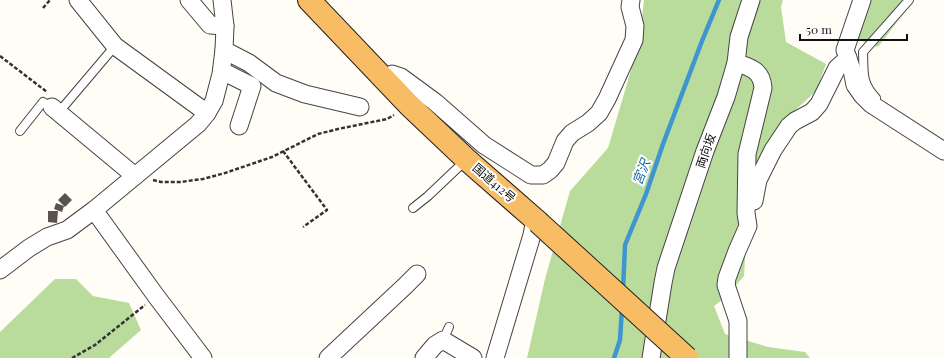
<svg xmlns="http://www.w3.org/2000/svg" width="944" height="358" font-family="'Playfair Display','Noto Sans JP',serif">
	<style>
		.forest { fill: #b9dc9c }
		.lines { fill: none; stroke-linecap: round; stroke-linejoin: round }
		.stream { stroke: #3f96cf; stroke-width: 4.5 }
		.building { fill: #5a524d }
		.service-casing { stroke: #444; stroke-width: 10 }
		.minor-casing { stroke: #444; stroke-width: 19 }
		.trunk-casing { stroke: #222; stroke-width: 24 }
		.path { stroke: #333; stroke-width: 2.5; stroke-dasharray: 4 2; stroke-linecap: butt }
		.service { stroke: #fff; stroke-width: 8 }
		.minor { stroke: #fff; stroke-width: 17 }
		.trunk { stroke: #f7bc64; stroke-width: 22 }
		.trunk-bridge-casing { stroke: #222; stroke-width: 24; stroke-linecap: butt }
		.trunk-bridge { stroke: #f7bc64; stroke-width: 22 }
		.labels { text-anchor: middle; stroke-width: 4; stroke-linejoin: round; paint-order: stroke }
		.street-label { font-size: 12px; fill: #111; stroke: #fff }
		.water-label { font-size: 13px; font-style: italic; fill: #1768a6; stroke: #fff }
	</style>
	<rect width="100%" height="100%" fill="#fffdf5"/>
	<g class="forest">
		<polygon points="644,0 783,0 781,7 786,42 826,64 816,91 788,117 750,172 744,276 726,297 714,306 725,334 768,347 805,352 810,358 527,358 545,279 570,191 608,148 639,43"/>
		<polygon points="862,0 914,0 878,47 852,37"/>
		<polygon points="55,279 76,279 93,296 129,303 141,330 109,358 0,358 0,332"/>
	</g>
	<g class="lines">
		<g class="stream">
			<polyline points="623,291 625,245 646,194 663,144 702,41 719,0"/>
			<polyline points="614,358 620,340 622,308"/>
		</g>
	</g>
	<g class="building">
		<polygon points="65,193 72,200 65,207 58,200"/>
		<polygon points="56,203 64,206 62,212 54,209"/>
		<polygon points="48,211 58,211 57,223 48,222"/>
	</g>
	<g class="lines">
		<defs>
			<g id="service">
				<path d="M876,98C861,82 864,73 863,52L909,0"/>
				<polyline points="59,112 115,46"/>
				<polyline points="20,131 43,102 52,107"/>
				<polyline points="413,208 428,196 466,160"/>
				<polyline points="443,340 449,327"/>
			</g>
			<g id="minor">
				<polyline points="78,0 115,46 207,113"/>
				<polyline points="189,0 210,25 225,26"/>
				<polyline points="862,0 845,50 852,70 855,85 862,95 871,104 944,151"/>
				<polyline points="224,50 249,63 276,83 305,94 360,107"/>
				<path d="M736,63C751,67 762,71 763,88L747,154L746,213L748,226L737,251L727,278L726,285L738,321V358"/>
				<polyline points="222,71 252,86 239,126"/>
				<polyline points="385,81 392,74 401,77 435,102 484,145 531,175 543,175 550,170 556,163 565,141 572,133 588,123 599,113 607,99 634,40 635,26 630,7 631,0"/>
				<polyline points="52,107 135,176"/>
				<polyline points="754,201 758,180 773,150 789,126 795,121 812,112 819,104 837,68 848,58"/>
				<polyline points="94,210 156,296 203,358"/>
				<polyline points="0,270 29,248 47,237 67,230 94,210 198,124 207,113 214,101 221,74 224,50 225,26 222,0"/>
				<polyline points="328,358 405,286 417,274"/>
				<polyline points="424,358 435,345 443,340 473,358"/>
				<polyline points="495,358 532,235 535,219"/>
				<polyline points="651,358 663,283 666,268 705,151 726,97 736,63 739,37 751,0"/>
			</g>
			<polyline id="trunk" points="309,0 409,105 466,159 538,222"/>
		</defs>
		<use href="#service" class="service-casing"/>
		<use href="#minor" class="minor-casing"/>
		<use href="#trunk" class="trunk-casing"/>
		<g class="path">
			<polyline points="43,8 50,0"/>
			<polyline points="0,56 47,92"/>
			<polyline points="283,151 327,210 303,227"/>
			<polyline points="153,180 161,182 180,182 203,179 225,173 272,157 318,134 338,129 387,119 394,115"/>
			<polyline points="72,358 95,345 145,305"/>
		</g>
		<use href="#service" class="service"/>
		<use href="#minor" class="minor"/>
		<use href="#trunk" class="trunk"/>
		<defs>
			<polyline id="trunk-bridge" points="538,222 687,358"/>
		</defs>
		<use href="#trunk-bridge" class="trunk-bridge-casing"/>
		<use href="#trunk-bridge" class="trunk-bridge"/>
	</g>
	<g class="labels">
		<g class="street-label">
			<text transform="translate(706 151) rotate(-71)" y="4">両向坂</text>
			<text transform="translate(494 183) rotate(41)" y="4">国道412号</text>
		</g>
		<g class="water-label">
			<text transform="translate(641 172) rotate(-69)" y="5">宮沢</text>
		</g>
	</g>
	<path d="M800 34v6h107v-6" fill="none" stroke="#111111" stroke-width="2"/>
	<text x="806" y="34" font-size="12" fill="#111111" stroke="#ffffff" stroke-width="3" paint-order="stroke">50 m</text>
</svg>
